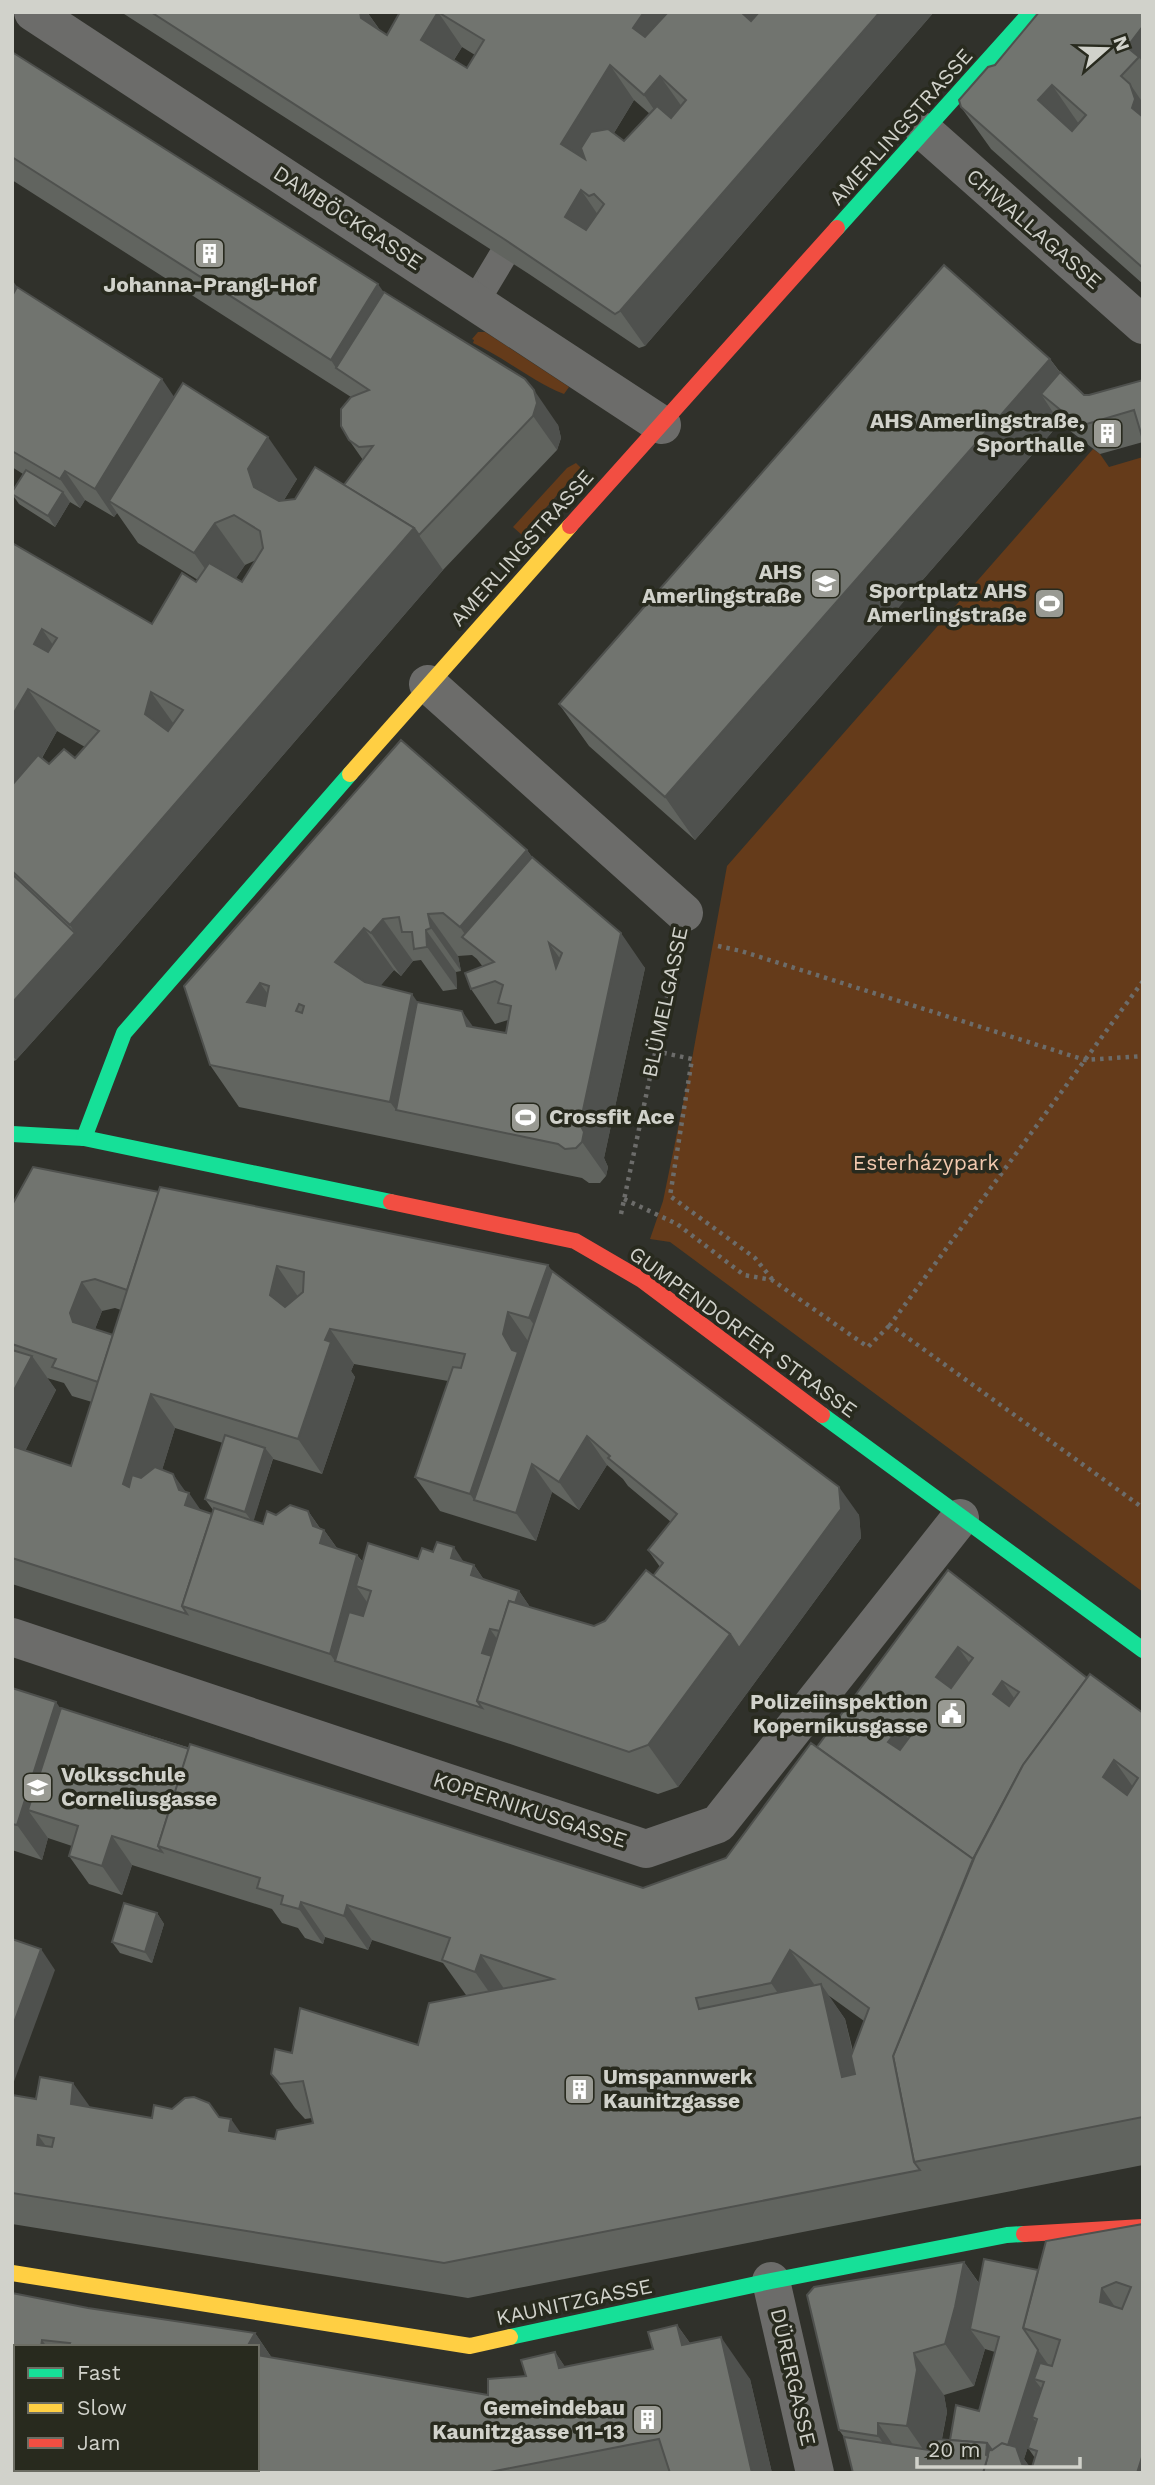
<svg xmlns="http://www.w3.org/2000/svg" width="1155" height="2485" font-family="'Work Sans',sans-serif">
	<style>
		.green { fill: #653b1a }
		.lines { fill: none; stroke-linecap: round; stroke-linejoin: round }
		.path { stroke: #6c6c6a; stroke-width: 4.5; stroke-dasharray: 3.5 5; stroke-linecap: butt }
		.lane { stroke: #6c6c6a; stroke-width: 28 }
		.street { stroke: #6c6c6a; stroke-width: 38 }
		.fast { stroke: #16e098; stroke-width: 16 }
		.slow { stroke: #ffcf43; stroke-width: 16 }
		.jam { stroke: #f24e42; stroke-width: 16 }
		.wall { fill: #61645f; fill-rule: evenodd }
		.shaded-wall { fill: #4f514e }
		.building { fill: #71746f; stroke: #4f514e; stroke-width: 2; fill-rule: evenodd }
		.labels { text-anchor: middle; stroke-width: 7; stroke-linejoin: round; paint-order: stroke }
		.street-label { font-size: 21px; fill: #d1d2cb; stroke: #282a1e }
		.poi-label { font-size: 21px; font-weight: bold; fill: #d1d2cb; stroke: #282a1e; text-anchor: end }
		.park-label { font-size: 21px; fill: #f1c8ae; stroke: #282a1e }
	</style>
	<rect width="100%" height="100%" fill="#30312b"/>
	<g class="green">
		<path d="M478,332H485L569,387L564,394C532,381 505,358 473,343L474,340L472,339Z"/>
		<polygon points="1093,449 1100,454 1109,467 1143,457 1143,1592 670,1242 650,1239 663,1201 690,1070 727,866"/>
		<polygon points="576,463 581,468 522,535 513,527 567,468"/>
	</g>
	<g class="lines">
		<g class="path">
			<polyline points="718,946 741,951 1085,1060 1143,1056"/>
			<polyline points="1143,981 890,1325 1143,1508"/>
			<polyline points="655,1051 692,1059 670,1196 755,1258 772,1279"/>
			<polyline points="624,1199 677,1224 744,1275 772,1280 868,1347 890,1325"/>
			<polyline points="621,1214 675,959"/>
		</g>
		<polyline class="lane" points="475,302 502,257"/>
		<g class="street">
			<polyline points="33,12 662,425"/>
			<polyline points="925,132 1143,325"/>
			<polyline points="428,684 684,913"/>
			<polyline points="12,1637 646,1849 718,1824 960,1518"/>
			<polyline points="771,2281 815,2473"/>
		</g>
		<g class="fast">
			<polyline points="837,228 1031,12"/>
			<polyline points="12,1134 84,1138 391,1202"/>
			<polyline points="84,1138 124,1033 350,774"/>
			<polyline points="822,1415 1143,1650"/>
			<polyline points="510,2337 771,2281 1007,2235 1024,2234"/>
		</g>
		<g class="slow">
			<polyline points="350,774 570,526"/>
			<polyline points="12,2273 470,2346 510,2337"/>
		</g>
		<g class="jam">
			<polyline points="570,526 837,228"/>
			<polyline points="391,1202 575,1241 642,1280 822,1415"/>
			<polyline points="1024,2234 1143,2227"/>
		</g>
	</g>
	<g class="wall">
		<path d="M121,12H367L380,30L387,35L400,12H934L645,346L639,348L529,274ZM462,47L475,55L467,68L454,60ZM634,100L650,114L624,141L614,133Z"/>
		<polygon points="1143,12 1143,284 991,149 961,107 995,65"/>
		<path d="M12,52L384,292L558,425L561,438L557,450L443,570L100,967L16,1060L12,1062V543L152,624L198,580L138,543L117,513L114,517L85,500L80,508L70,502L55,527L19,504L12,494V492L23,474L12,467V281L17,287L174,397L297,479L284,500L295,499L344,485L363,460L349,440L351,397L12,180ZM256,560L242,582L236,578L245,565ZM57,731L85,747L75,758L49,764L42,758Z"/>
		<polygon points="1050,359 1060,372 1084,395 1089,395 1143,380 1143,442 1100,454 1060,423 695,840 589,746 559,704"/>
		<path d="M401,740L527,850L532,857L645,968L604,1158L608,1167L606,1176L600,1183H589L582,1178L239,1107L210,1065ZM472,955L477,959L483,967L471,989L495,1024L508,1020L506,1033L473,1027L380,986L394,970L401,976L413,961L421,960L443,991L457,989L456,972L461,971L458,956Z"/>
		<path d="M12,1205L552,1271L859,1515L861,1538L678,1787L658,1794L507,1743L12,1584ZM115,1308L121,1310L113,1335L95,1329L102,1311ZM354,1364L448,1381L415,1477L440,1511L536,1541L552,1492L579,1510L607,1465L623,1479L628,1486L671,1522L648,1550L660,1567L653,1576L605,1621L594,1626L530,1607L519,1591L484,1580L474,1565L464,1562L418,1559L363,1562L357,1555L337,1548L324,1530L320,1528L308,1511L276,1515L263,1524L253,1521L273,1459L322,1474L355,1377L351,1371ZM47,1378L64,1383L72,1396L92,1402L71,1466L25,1451L56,1390ZM175,1428L223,1443L205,1499L213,1510L212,1514L200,1510L186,1492L162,1470Z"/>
		<path d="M948,1570L1087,1678L1143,1713V2165L468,2298L12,2224V2095L152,2118L219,2117L241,2133L275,2139L313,2123L312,2118L305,2119L295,2108L271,2074L292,2053L418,2045L469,1996L466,1995L443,1963L372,1940L368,1950L325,1937L323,1944L305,1938L298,1928L282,1923L272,1909L132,1865L122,1895L89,1884L69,1856L72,1846L48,1838L42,1860L12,1850V1688L61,1708L643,1888L726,1858L817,1747ZM828,1995L864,2021L853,2051L845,2019Z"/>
		<polygon points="157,1913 164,1924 152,1963 120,1953 112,1942"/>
		<path d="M1143,2224V2473H853L844,2437L839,2430L964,2262L979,2283L1038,2270ZM985,2349L995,2352L979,2411L950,2440L942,2439L947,2412L944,2395L974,2386ZM1036,2422L1028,2448L1035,2458L1032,2467L1029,2466L1024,2459Z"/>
		<polygon points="12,2293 88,2308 255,2333 272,2358 488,2395 526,2376 555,2352 565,2367 653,2349 677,2325 690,2343 750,2379 772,2473 93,2473 87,2469 257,2469 257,2347 16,2347 16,2430 12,2429"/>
	</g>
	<g class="shaded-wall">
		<polygon points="360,12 367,12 383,35 361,18"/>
		<polygon points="438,12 462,47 445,74 421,40"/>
		<polygon points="644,12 681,12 657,62 633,28"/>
		<polygon points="737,12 778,12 756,38"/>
		<polygon points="880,12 934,12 645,346 620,311"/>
		<polygon points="1143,26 1143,63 1139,57 1127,47"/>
		<polygon points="610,65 634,100 586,179 561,144"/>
		<polygon points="660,76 685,111 668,130 644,95"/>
		<polygon points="1130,84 1143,103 1143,123 1132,108"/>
		<polygon points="1052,85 1081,127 1067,142 1038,100"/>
		<polygon points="581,190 605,225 589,252 565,217"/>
		<polygon points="13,281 37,316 12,358 12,282"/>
		<polygon points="378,284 408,327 336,368 331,360"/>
		<polygon points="1050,359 1080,401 1041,394 1060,423 695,840 665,797"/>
		<polygon points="162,379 181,407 109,501 117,513 114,517 95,489"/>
		<polygon points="534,390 558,425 561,438 557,450 533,416"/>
		<polygon points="268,437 297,479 277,511 254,487 248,469"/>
		<polygon points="65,471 85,500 80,508 60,479"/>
		<polygon points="63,492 70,502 55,527 48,516"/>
		<polygon points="215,523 245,565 224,596 194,553"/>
		<polygon points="414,528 443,570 100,967 16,1060 12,1055 12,1003 75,933 70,925"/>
		<polygon points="42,629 71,671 34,644"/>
		<polygon points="28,689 57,731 12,810 12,716"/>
		<polygon points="151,692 181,734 174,756 145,714"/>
		<polygon points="527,850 557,892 473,946 460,927"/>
		<polygon points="428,914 458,956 461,971 431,928"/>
		<polygon points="383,919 413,961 401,976 371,933"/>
		<polygon points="364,928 394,970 364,1005 335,962"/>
		<polygon points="426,930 456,972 457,989 427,947"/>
		<polygon points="621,933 645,968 604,1158 608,1167 606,1176 582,1142 580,1124"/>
		<polygon points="549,943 573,977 556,968"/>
		<polygon points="260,983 290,1025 247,1002"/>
		<polygon points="412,994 441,1036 396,1110 390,1102"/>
		<polygon points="462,1011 486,1045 467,1026"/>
		<polygon points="548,1265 572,1299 554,1352 529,1318"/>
		<polygon points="277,1266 301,1301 294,1330 270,1295"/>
		<polygon points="82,1282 102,1311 90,1342 73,1322 70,1313"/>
		<polygon points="508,1312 532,1347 474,1500 470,1494 512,1350 503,1334"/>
		<polygon points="330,1329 354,1364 351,1371 355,1377 322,1474 298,1439 325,1340"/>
		<polygon points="32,1356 56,1390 24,1453 12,1464 12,1394"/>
		<polygon points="151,1394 175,1428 147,1519 123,1484"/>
		<polygon points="587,1436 607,1465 579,1510 559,1482"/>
		<polygon points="265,1448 273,1458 253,1523 245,1512"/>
		<polygon points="532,1464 552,1492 536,1541 516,1513"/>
		<polygon points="173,1474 188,1495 189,1493 213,1528 185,1505"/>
		<polygon points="839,1487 859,1515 861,1538 678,1787 648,1745"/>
		<polygon points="308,1511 323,1533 324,1530 353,1571 357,1555 387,1597 356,1586 380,1621 335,1661 330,1654 320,1543"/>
		<polygon points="454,1547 471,1573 474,1565 498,1600 451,1558"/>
		<polygon points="519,1591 543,1626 506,1633"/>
		<polygon points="490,1629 514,1663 482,1653"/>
		<polygon points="958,1647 978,1675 956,1705 936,1677"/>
		<polygon points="1002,1681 1022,1709 1013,1723 993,1694"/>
		<polygon points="56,1702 81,1737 28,1810 48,1838 42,1860 17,1825"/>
		<polygon points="900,1727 920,1755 908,1770 888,1742"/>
		<polygon points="1114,1760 1143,1801 1133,1819 1103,1777"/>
		<polygon points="112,1836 132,1865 122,1895 102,1866"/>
		<polygon points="301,1902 325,1937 323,1944 299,1909"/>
		<polygon points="347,1905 372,1940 368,1950 344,1916"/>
		<polygon points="157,1913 164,1924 152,1963 145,1952"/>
		<polygon points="41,1949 55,1970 12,2087 12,2028"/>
		<polygon points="790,1950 814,1984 795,2018 771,1983"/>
		<polygon points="481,1955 505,1990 499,2006 475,1972"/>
		<polygon points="821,1984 845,2019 866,2111 842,2077"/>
		<polygon points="73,2083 98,2118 71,2104"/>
		<polygon points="231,2119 255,2153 229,2131"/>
		<polygon points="38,2135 63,2170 37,2145"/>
		<polygon points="964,2262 993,2304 970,2329 985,2349 974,2386 945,2344"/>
		<polygon points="1102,2288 1131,2330 1100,2302"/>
		<polygon points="677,2325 707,2367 682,2345"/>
		<polygon points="255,2333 284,2376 257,2373 257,2347 247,2347"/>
		<polygon points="721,2337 750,2379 772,2473 752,2473"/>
		<polygon points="42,2340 47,2347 41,2347"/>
		<polygon points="1038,2350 1052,2370 1044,2382 1034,2379 1045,2393 1032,2417 1036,2422 1024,2459 1034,2473 1003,2459"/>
		<polygon points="555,2352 584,2395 559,2368"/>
		<polygon points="914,2353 944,2395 947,2412 936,2468 907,2426"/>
		<polygon points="878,2423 907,2465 904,2473 878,2436"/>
		<polygon points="987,2443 1008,2473 986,2455"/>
		<polygon points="1143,2454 1143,2473 1137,2473"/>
	</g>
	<g class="building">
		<path d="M151,12H360L361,18L387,35L400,12H438L421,40L467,68L484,40L438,12H644L633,28L645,37L668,12H741L751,21L759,12H880L620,311L615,314L504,239ZM610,65L644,95L660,76L686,100L671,118L657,106L624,141L608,129L591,132L581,148L585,159L561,144ZM581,190L589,196L594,194L604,204L586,230L565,217Z"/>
		<path d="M1039,12H1143V26L1127,47L1139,57L1121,76L1130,84L1135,99L1132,108L1143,117V268L961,107L959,100L988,67L995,65ZM1052,85L1086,115L1072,131L1038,100Z"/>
		<polygon points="12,52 378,284 331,360 12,157"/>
		<polygon points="944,265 1050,359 665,797 559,704"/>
		<polygon points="17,287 162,379 95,489 65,471 60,479 12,451 12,296"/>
		<polygon points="384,292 525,379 534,390 537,403 533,416 419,535 414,528 344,485 373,446 359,447 349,440 341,426 341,409 351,397 369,390 336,368"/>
		<polygon points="1060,372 1084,395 1089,395 1143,380 1143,440 1134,410 1080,426 1041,394"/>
		<path d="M183,383L268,437L248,469L254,487L279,501L295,499L315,467L414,528L70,925L12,871V785L38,755L49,764L64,749L75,758L99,731L28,689L12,716V543L152,624L182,573L196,582L209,563L242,582L263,548L260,531L234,515L215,523L194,553L109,501ZM42,629L57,638L48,652L34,644ZM151,692L183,710L168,731L145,714Z"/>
		<polygon points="26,470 63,492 48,516 12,494 12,492"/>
		<path d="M401,740L527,850L460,927L443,913L428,914L431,928L426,930L427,947L414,949L412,932H402L399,917L383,919L371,933L364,928L335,962L365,982L412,994L390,1102L210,1065L184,986ZM260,983L269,986L265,1006L247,1002ZM299,1004L304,1006L302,1013L296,1011Z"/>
		<path d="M532,857L621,933L580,1124L584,1132L582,1142L576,1148L565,1149L558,1144L396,1110L417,1002L462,1011L467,1026L506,1033L511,1006L498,1003L503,985L495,981L471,989L465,973L494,962L462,937ZM549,943L562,953L556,968Z"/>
		<polygon points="12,874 75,933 12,1003"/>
		<polygon points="33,1167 159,1192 127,1290 95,1279 82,1282 70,1313 73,1322 113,1335 98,1382 52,1367 56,1359 12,1344 12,1205"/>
		<path d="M160,1187L548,1265L529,1318L508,1312L503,1334L512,1350L518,1352L470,1494L415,1477L453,1367L461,1368L465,1354L330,1329L325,1340L331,1342L298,1439L151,1394L123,1484L129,1487L132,1475L141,1478L155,1467L173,1474L179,1490L189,1493L185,1505L212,1514L182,1606L187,1614L12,1558V1446L71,1466ZM277,1266L304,1272L303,1292L285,1307L270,1295Z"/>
		<polygon points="552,1271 839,1487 841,1509 739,1648 730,1634 653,1576 663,1563 648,1550 677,1514 608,1458 610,1456 587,1436 559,1482 532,1464 516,1513 474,1500"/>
		<polygon points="12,1350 32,1356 12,1394"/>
		<polygon points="225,1435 265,1448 245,1512 205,1499"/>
		<polygon points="290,1505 308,1511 313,1526 324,1530 320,1543 357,1555 330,1654 182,1606 214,1508 263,1524 267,1511 276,1515"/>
		<polygon points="437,1542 454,1547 451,1558 474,1565 471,1575 519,1591 515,1603 509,1601 500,1631 490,1629 482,1653 492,1656 477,1701 482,1708 335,1661 349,1612 363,1616 371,1591 356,1586 368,1543 418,1559 422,1548 433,1552"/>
		<polygon points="646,1570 730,1634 648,1745 629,1752 477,1701 509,1601 594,1626 605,1621"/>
		<path d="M948,1570L1087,1678L1023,1765L973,1859L817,1747ZM958,1647L973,1658L951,1688L936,1677ZM1002,1681L1019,1692L1009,1706L993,1694ZM900,1727L911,1735L900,1750L888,1742Z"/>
		<path d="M1090,1674L1143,1713V2117L914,2162L893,2056L975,1856L1023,1765ZM1114,1760L1138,1778L1127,1795L1103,1777Z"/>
		<polygon points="12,1688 56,1702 17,1825 12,1824"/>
		<polygon points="61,1708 189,1749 158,1846 162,1852 112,1836 102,1866 69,1856 78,1826 28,1810"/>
		<path d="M811,1743L973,1859L893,2056L914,2162L920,2170L444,2263L12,2193V2095L36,2099L40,2077L73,2083L71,2104L152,2118L154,2105L172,2109L185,2098L194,2097L209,2103L219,2117L231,2119L229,2131L275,2139L277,2130L313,2123L303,2081L280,2084L271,2074L275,2049L292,2053L300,2008L418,2045L429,2003L553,1979L481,1955L475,1972L442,1960L450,1938L347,1905L344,1916L301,1902L299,1909L281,1904L283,1896L257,1888L260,1878L158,1846L190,1744L643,1888L726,1858ZM790,1950L869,2008L851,2056L855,2074L842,2077L821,1984L699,2009L696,1998L771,1983ZM38,2135L54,2138L52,2147L37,2145Z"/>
		<polygon points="124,1903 157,1913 145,1952 112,1942"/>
		<polygon points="12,1939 41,1949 12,2028"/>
		<path d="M1143,2224V2454L1137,2473H983L989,2451L1002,2443L1016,2447L1022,2464L1032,2467L1037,2451L1028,2448L1037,2419L1032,2417L1044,2382L1034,2379L1040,2363L1052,2366L1060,2340L1023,2328L1046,2241ZM1116,2282L1131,2287L1122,2309L1100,2302L1102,2288Z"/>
		<polygon points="984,2259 1038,2270 1023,2328 1038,2350 1008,2445 1002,2443 992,2450 987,2443 950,2440 956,2405 979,2411 999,2337 970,2329"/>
		<polygon points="964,2262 955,2307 945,2344 914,2353 917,2370 907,2426 878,2423 878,2436 839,2430 807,2295 814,2287"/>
		<polygon points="12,2293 88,2308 255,2333 247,2347 68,2347 70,2343 42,2340 41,2347 16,2347 16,2403 12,2402"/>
		<polygon points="677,2325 682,2345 721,2337 752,2473 670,2473 659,2439 485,2473 132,2473 127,2469 257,2469 257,2355 488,2395 488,2379 526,2376 521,2360 555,2352 559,2368 653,2349 648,2332"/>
		<polygon points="844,2437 936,2451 937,2439 987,2443 986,2455 988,2456 983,2473 853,2473"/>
	</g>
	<defs>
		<symbol id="building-square" viewBox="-11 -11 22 22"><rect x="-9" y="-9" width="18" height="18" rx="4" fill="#999a93" stroke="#282a1e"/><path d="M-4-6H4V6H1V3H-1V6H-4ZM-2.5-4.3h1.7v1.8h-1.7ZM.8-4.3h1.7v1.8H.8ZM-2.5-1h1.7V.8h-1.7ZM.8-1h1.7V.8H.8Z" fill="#fff"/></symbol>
		<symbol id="school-square" viewBox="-11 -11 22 22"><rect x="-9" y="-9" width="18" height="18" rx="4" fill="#999a93" stroke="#282a1e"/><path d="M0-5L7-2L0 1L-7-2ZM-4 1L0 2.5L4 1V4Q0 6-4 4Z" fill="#fff"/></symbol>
		<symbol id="stadium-square" viewBox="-11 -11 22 22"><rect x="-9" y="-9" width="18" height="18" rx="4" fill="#999a93" stroke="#282a1e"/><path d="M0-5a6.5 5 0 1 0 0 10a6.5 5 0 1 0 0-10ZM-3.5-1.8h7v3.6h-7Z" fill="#fff"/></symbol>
		<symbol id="civic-square" viewBox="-11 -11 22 22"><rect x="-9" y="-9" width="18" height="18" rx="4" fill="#999a93" stroke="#282a1e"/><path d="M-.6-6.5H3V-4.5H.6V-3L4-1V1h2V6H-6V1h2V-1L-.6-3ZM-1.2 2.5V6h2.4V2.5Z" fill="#fff"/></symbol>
	</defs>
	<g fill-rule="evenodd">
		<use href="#building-square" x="192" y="236" width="35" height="35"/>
		<use href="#building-square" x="1090" y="416" width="35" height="35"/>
		<use href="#school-square" x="808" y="566" width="35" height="35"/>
		<use href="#stadium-square" x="1032" y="586" width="35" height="35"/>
		<use href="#stadium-square" x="508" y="1100" width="35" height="35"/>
		<use href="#civic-square" x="934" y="1696" width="35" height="35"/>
		<use href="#school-square" x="20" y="1770" width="35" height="35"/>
		<use href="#building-square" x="562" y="2072" width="35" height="35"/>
		<use href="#building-square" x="630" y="2402" width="35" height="35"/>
	</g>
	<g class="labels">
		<g class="street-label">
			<text transform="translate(901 127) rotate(-48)" y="7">AMERLINGSTRASSE</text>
			<text transform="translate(348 218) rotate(33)" y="7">DAMBÖCKGASSE</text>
			<text transform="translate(1034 229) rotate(41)" y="7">CHWALLAGASSE</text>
			<text transform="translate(522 548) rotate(-48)" y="7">AMERLINGSTRASSE</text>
			<text transform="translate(665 1002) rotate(-78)" y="7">BLÜMELGASSE</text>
			<text transform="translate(743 1332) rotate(36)" y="7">GUMPENDORFER STRASSE</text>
			<text transform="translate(530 1810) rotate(18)" y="7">KOPERNIKUSGASSE</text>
			<text transform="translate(574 2302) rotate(-12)" y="7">KAUNITZGASSE</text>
			<text transform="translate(793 2377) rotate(77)" y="7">DÜRERGASSE</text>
		</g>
		<g class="poi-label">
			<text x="210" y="292" text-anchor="middle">Johanna-Prangl-Hof</text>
			<text x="1085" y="428">AHS Amerlingstraße,<tspan x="1085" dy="24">Sporthalle</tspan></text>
			<text x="802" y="579">AHS<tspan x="802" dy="24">Amerlingstraße</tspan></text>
			<text x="1027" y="598">Sportplatz AHS<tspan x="1027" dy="24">Amerlingstraße</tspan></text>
			<text x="549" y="1124" text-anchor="start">Crossfit Ace</text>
			<text x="928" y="1709">Polizeiinspektion<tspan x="928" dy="24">Kopernikusgasse</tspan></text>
			<text x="61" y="1782" text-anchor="start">Volksschule<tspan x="61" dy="24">Corneliusgasse</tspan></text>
			<text x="603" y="2084" text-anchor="start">Umspannwerk<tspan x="603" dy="24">Kaunitzgasse</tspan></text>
			<text x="625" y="2415">Gemeindebau<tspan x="625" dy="24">Kaunitzgasse 11-13</tspan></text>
		</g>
		<g class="park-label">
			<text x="926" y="1170">Esterházypark</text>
		</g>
	</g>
	<rect width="1155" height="2485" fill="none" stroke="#d1d2cb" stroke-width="28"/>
	<rect x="14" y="2345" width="245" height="126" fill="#282a1e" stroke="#6c6d63" stroke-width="2"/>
	<rect x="28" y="2368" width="35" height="10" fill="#16e098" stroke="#6c6d63" stroke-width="2"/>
	<text x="77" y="2380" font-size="21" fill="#d1d2cb">Fast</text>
	<rect x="28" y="2403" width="35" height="10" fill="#ffcf43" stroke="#6c6d63" stroke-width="2"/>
	<text x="77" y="2415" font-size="21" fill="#d1d2cb">Slow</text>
	<rect x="28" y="2438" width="35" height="10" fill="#f24e42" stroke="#6c6d63" stroke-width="2"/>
	<text x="77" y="2450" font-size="21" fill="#d1d2cb">Jam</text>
	<g transform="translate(1106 49) rotate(70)" stroke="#282a1e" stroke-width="5" paint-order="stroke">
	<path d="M0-5L12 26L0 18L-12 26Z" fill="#d1d2cb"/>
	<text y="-10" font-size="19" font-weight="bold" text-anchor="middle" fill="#d1d2cb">N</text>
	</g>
	<path d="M917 2457v10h163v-10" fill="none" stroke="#d1d2cb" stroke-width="3.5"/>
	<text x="928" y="2457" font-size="21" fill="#d1d2cb" stroke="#282a1e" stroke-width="5" paint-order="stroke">20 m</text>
</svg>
